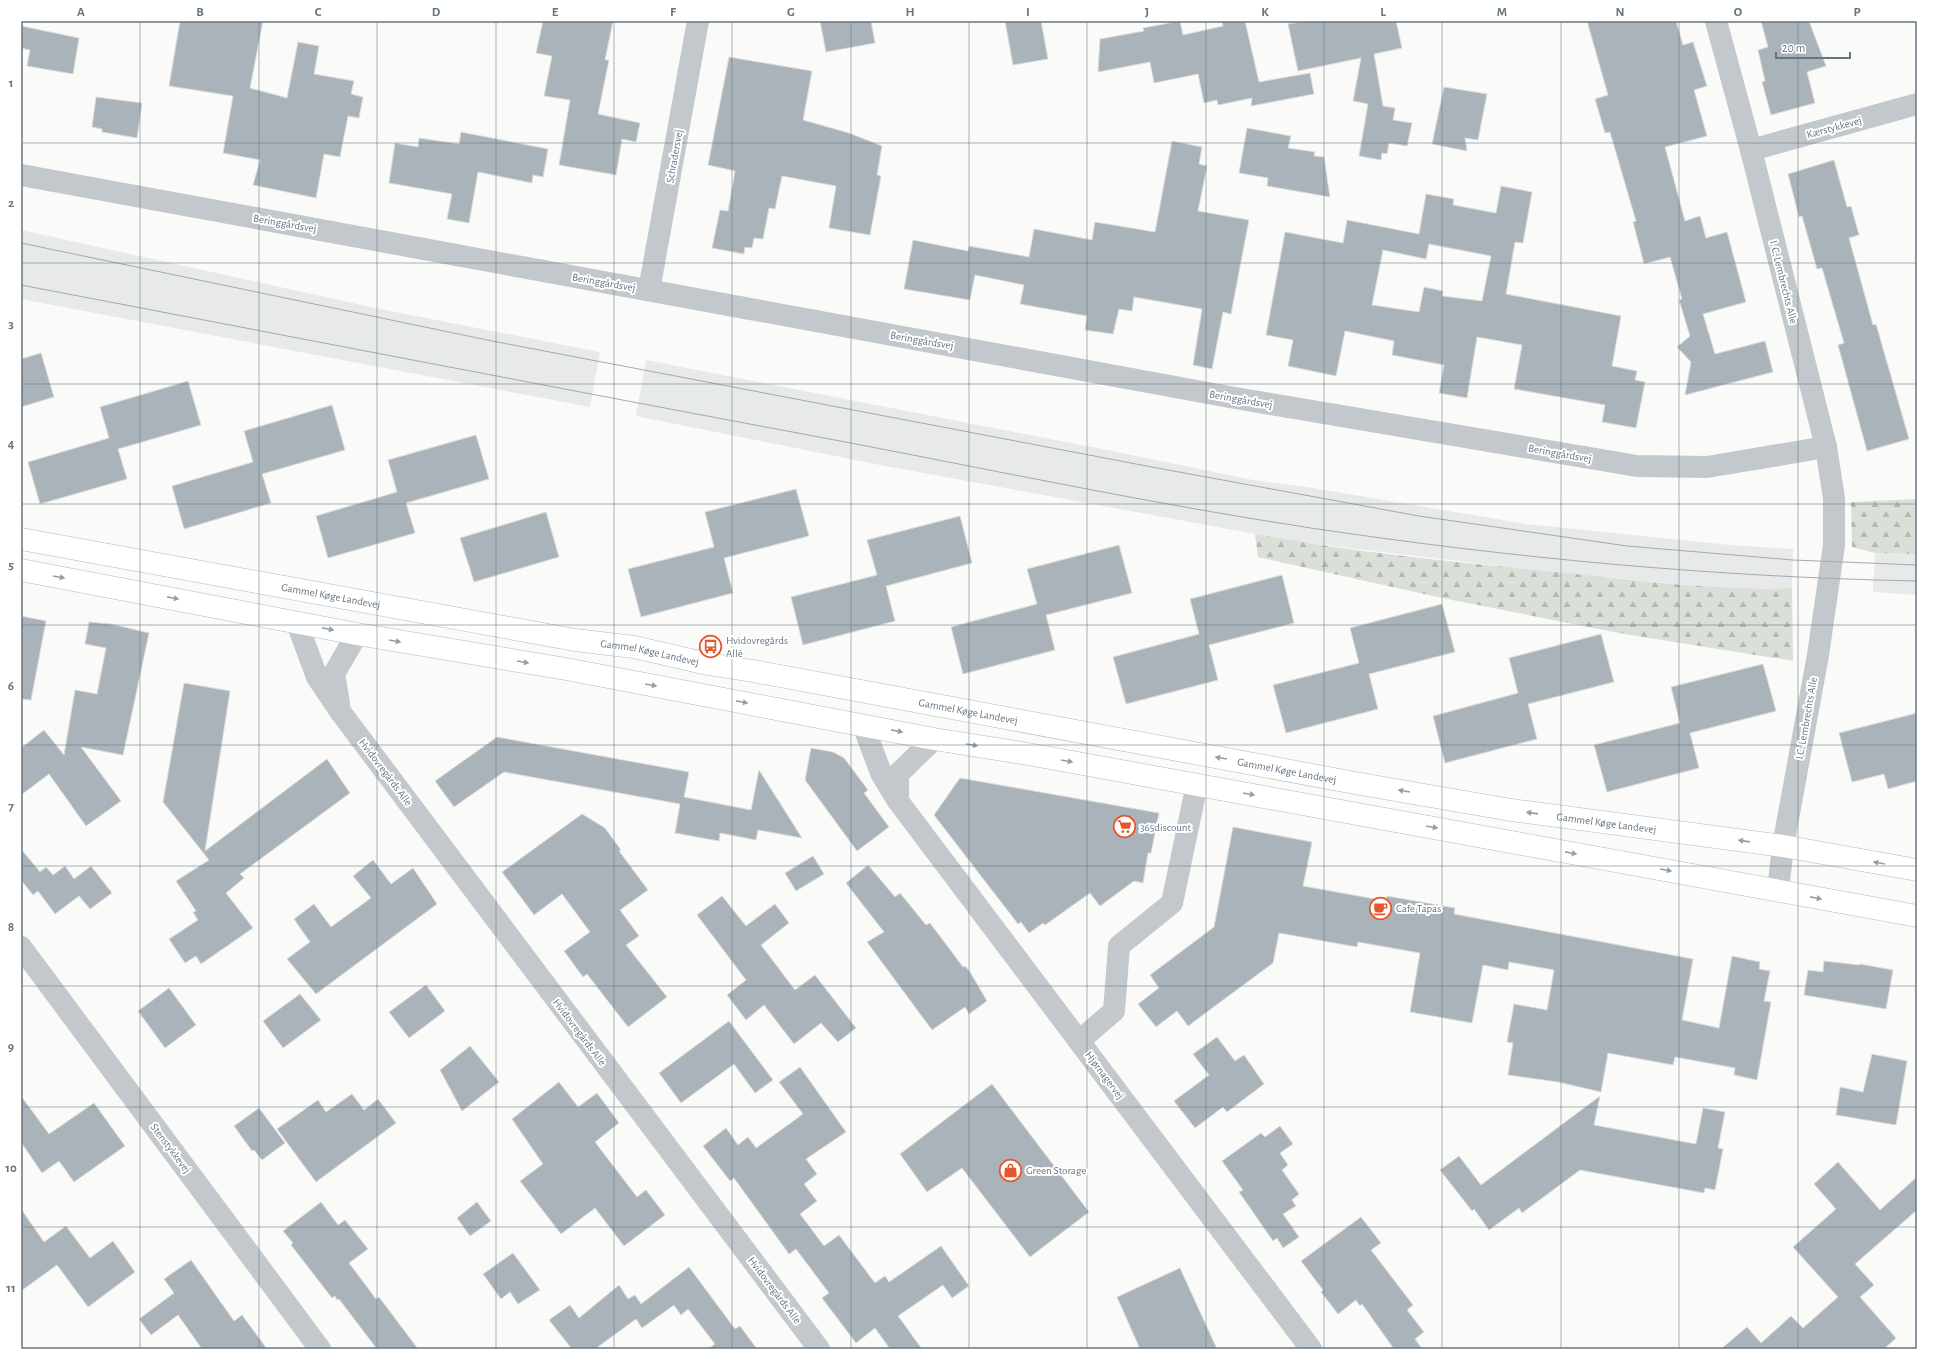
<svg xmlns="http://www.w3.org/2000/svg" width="1938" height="1370" font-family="'Alegreya Sans',sans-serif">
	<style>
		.built { fill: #e8e9e9 }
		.forest { fill: url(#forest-firs) }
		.building { fill: #aab3b9; stroke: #dcdcda; fill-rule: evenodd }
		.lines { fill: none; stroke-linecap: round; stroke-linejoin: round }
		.secondary-casing { stroke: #b3babf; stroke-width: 23 }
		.minor { stroke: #c3c8cc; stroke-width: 22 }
		.secondary { stroke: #fff; stroke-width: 22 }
		.tram { stroke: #a2aab0; stroke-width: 1 }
		.oneway { fill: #939fa8 }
		.grid { fill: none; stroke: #657683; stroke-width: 1; stroke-opacity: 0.55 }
		.labels { text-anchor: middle; stroke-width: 4; stroke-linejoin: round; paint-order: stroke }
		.street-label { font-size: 11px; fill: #657683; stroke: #fff }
		.poi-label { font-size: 11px; fill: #657683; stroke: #fff; text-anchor: start }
		.neatline { fill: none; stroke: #657683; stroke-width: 1.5 }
		.grid-label { font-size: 13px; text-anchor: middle; font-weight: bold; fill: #657683 }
	</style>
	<defs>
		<pattern id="forest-firs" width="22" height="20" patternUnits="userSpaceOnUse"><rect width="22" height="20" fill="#dadfd7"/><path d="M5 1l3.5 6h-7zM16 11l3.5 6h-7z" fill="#b4b9b4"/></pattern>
	</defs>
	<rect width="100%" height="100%" fill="#fafaf8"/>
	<g class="built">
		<polygon points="21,230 380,309 600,352 590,407 21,299"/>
		<polygon points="646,360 1112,451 1253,480 1313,488 1526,524 1730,545 1793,549 1792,588 1726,589 1525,569 1299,542 880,465 636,416"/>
		<polygon points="1875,553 1917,554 1917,595 1873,592"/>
	</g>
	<g class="forest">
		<polygon points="1917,499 1917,554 1875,553 1852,547 1851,502"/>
		<path d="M1255,534C1358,553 1464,563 1568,573C1643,581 1716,591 1792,588L1793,661L1619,633L1442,598L1258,557Z"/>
	</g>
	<g class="building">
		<polygon points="180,21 263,21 250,88 287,98 298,42 319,46 314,74 354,81 351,94 363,97 359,118 348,116 340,157 324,154 316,198 253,185 260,160 223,153 233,96 169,86"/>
		<polygon points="543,21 613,21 605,60 609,60 598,114 640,123 636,142 622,139 616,175 559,165 570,100 544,96 552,56 536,53"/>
		<polygon points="820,21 871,21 875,43 826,52"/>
		<polygon points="1005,21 1041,21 1048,59 1013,65"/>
		<polygon points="1180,21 1183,35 1223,26 1222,21 1245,21 1259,82 1310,73 1314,94 1251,106 1252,98 1218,105 1217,100 1204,103 1198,74 1154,83 1150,62 1098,72 1100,39 1144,31 1143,28"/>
		<polygon points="1306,21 1396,21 1402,48 1374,54 1383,106 1395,108 1393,120 1412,123 1407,146 1389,143 1387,154 1382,153 1381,160 1359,156 1368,104 1353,101 1361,58 1298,71 1288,24"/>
		<polygon points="1587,21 1676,21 1683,45 1693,42 1707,86 1694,90 1707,136 1665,147 1685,221 1700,216 1706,238 1727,232 1746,302 1703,314 1715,354 1765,341 1773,372 1685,395 1691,362 1677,347 1690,336 1679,300 1682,299 1670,257 1644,264 1633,222 1636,221 1610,132 1605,133 1595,99 1608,95"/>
		<polygon points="1761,21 1809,21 1826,66 1807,72 1815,103 1771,115 1762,82 1765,81 1758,50 1768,47"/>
		<polygon points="21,26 79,38 73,74 27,66 30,50 21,48"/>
		<polygon points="729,57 812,71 803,120 849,133 882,146 877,175 881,176 870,235 829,228 836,186 782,176 775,209 769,208 763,239 754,238 752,248 745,247 744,254 712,248 720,210 728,211 735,171 708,165"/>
		<polygon points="1444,87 1487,94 1478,140 1465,138 1467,151 1432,144"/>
		<polygon points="96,97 142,103 137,138 102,132 102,129 92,127"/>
		<polygon points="1247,128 1291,136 1288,148 1315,152 1314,156 1324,157 1330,197 1267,186 1268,178 1239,173"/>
		<polygon points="461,132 548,149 543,177 533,175 532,183 478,172 469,223 447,219 452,194 389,183 395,143 418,147 419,138 459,144"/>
		<polygon points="1172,141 1202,147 1199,164 1207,166 1198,211 1249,220 1231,314 1223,312 1212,369 1193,365 1202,309 1134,297 1132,311 1119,309 1113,334 1085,330 1087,316 1020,304 1024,285 975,275 970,300 904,289 913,240 968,251 969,246 1029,257 1034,229 1092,240 1095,222 1155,232"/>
		<polygon points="1834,160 1847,207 1851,206 1859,235 1849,238 1873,325 1876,324 1909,439 1867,451 1838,345 1844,343 1822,268 1817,269 1802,216 1799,217 1788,174"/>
		<path d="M1501,186L1532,192L1523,243L1515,242L1506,294L1621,316L1612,366L1637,371L1635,380L1645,382L1636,428L1602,422L1605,405L1514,389L1522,345L1477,337L1467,398L1439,393L1444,365L1392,355L1394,341L1345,331L1336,376L1288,366L1293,340L1266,335L1285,232L1343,243L1347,220L1419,234L1426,194L1454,199L1453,205L1496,213ZM1429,244L1491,256L1482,301L1442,296L1443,291L1424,287L1419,312L1372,305L1383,250L1426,259Z"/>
		<polygon points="41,353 54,397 21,407 21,359"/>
		<polygon points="188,381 201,425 118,449 127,479 40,504 28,462 109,438 100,407"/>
		<polygon points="332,405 345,450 262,474 271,503 184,529 172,486 253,462 244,431"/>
		<polygon points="476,435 489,479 406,503 415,533 328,558 316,516 397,492 388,460"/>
		<polygon points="796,489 809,536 724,558 733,593 641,617 628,569 714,547 705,512"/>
		<polygon points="546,512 559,557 474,582 460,538"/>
		<polygon points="960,516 972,563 886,586 895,621 803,645 791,597 877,575 867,540"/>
		<polygon points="1119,545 1132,593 1046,615 1055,650 963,674 951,627 1037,604 1027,569"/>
		<polygon points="1282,575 1294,623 1209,645 1218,680 1126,704 1113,657 1199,634 1190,599"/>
		<polygon points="1442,604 1455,652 1369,674 1378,709 1286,733 1273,685 1359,663 1350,628"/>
		<polygon points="21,616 46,621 31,700 21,699"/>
		<polygon points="89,622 111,624 149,633 123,755 81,747 121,801 86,826 49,774 21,795 21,748 44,730 64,755 75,690 97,694 106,648 85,644"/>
		<polygon points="1601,634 1614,682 1528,704 1537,739 1445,763 1433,716 1518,693 1509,658"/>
		<polygon points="1763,664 1776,711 1690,733 1699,768 1607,792 1594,745 1680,723 1671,687"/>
		<polygon points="184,683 230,691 205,851 327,759 350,793 240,874 244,878 226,893 253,928 201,964 196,956 185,963 169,939 198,920 193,912 196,911 176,881 209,860 163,802"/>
		<polygon points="1917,713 1917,781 1888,789 1884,774 1852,782 1839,733"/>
		<polygon points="497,737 689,772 684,797 751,810 759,770 802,838 758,830 756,840 720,833 719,841 675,833 680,804 504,772 454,807 435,781"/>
		<polygon points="811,748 833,752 844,758 868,790 864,793 889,827 857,851 805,780"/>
		<polygon points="960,778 1159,813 1151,853 1148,853 1143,883 1134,881 1100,906 1090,893 1045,925 1043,923 1029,933 1021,922 1018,924 934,815"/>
		<polygon points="582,814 605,828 621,850 619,851 648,890 620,910 639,936 626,945 667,997 628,1027 587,974 583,977 564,951 590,932 562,894 534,915 502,872"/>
		<polygon points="1233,827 1312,842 1303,886 1386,901 1387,896 1455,908 1454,914 1693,959 1682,1020 1719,1028 1732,956 1760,962 1759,969 1770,971 1764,1001 1771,1002 1757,1080 1734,1075 1735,1068 1675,1057 1673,1065 1608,1053 1601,1092 1558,1082 1508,1075 1513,1043 1507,1042 1514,1004 1547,1010 1554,970 1509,962 1508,970 1483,965 1472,1023 1410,1012 1420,953 1358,942 1357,947 1279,933 1273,963 1188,1026 1177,1011 1156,1027 1138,1004 1159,988 1150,975 1214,927"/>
		<polygon points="21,849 40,872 46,867 53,875 65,866 74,879 91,866 112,893 90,909 79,896 55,914 38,891 33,895 21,880"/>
		<polygon points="813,856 824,874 796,891 785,873"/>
		<polygon points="373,860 391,884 413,868 437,904 316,994 287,959 310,942 294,919 314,904 331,927 371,898 353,876"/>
		<polygon points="868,865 895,897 900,893 926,925 930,923 963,967 965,966 970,972 987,1001 969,1014 965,1007 932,1030 867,942 884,932 846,883"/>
		<polygon points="722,896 746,926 775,904 789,923 761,945 795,990 815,975 856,1028 838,1042 821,1023 794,1044 764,1005 746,1020 727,995 746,980 697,915"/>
		<polygon points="1824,961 1859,965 1860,964 1893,970 1886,1009 1804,995 1808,970 1823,972"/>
		<polygon points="426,985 445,1011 409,1038 389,1012"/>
		<polygon points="169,988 196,1025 165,1048 138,1011"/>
		<polygon points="300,994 321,1020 283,1048 263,1021"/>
		<polygon points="729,1021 773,1080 755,1093 734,1064 681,1103 659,1073"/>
		<polygon points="1217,1037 1235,1061 1244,1055 1264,1084 1227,1112 1223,1107 1195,1128 1174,1101 1209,1075 1193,1054"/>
		<polygon points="470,1046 499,1082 462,1111 440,1070"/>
		<polygon points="1872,1054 1907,1061 1896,1125 1836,1115 1840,1087 1863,1092"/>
		<polygon points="800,1067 846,1132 806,1159 817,1174 804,1184 817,1201 800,1214 824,1246 839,1235 875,1283 885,1276 889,1282 941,1246 969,1286 952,1298 943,1285 898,1316 922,1349 890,1349 875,1328 856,1343 822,1298 829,1293 796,1249 789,1254 734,1178 730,1181 703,1146 726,1128 738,1145 748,1137 756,1148 803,1114 779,1082"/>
		<polygon points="559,1082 578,1107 597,1093 619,1123 595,1142 637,1197 646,1190 665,1215 624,1246 595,1208 561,1234 520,1181 543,1164 512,1119"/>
		<polygon points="992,1084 1089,1212 1030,1257 962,1168 927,1192 900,1154"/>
		<polygon points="352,1094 364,1110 378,1099 396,1123 316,1182 277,1129 318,1100 326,1112"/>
		<polygon points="21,1096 49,1134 94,1103 125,1146 74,1182 59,1161 42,1173 21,1142"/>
		<polygon points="1600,1096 1594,1125 1696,1144 1703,1108 1725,1112 1718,1148 1723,1149 1715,1190 1705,1188 1704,1193 1580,1170 1522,1213 1519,1208 1489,1230 1474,1209 1472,1211 1440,1170 1459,1156 1481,1185"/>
		<polygon points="259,1108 285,1143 262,1160 254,1150 252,1151 234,1126"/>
		<polygon points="1280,1126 1293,1144 1280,1153 1288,1165 1282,1170 1299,1194 1292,1200 1296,1206 1283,1214 1299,1237 1283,1248 1277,1238 1273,1241 1239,1192 1243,1190 1222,1161 1261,1133 1265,1137"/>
		<polygon points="1838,1162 1880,1210 1917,1177 1917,1210 1855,1264 1874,1285 1860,1297 1896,1338 1884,1349 1721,1349 1747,1327 1761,1343 1791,1316 1803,1328 1838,1297 1793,1247 1836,1209 1814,1184"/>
		<polygon points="321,1202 338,1225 345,1220 368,1249 349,1263 376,1299 379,1297 418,1349 377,1349 339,1299 337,1300 335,1296 332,1298 291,1245 293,1243 283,1231"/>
		<polygon points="477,1202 491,1221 470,1236 457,1218"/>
		<polygon points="21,1209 44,1242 66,1226 90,1258 113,1241 135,1272 88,1307 57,1265 21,1291"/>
		<polygon points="1361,1217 1381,1243 1371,1250 1413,1305 1407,1310 1424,1332 1415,1339 1422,1349 1394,1349 1362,1304 1360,1306 1356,1300 1338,1314 1321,1292 1323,1290 1301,1261"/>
		<polygon points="513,1253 540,1290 518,1304 510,1292 501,1299 483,1274"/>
		<polygon points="191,1260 234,1321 242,1315 267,1349 202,1349 178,1315 151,1335 139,1319 174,1293 164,1279"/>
		<polygon points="689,1267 735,1329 740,1326 757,1349 708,1349 715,1344 688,1309 681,1315 674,1305 642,1328 636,1319 595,1349 572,1349 549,1320 570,1305 579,1318 619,1285 628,1299 635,1295 641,1304"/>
		<polygon points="1180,1268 1217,1349 1140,1349 1117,1297"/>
	</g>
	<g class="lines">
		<defs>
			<g id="secondary">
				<path id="s1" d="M21,539L575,640L634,647L708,664L753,671L1355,783L1511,810L1783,846L1917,870"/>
				<polyline points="21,570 357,634 566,669 934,739 1028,754 1917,916"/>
			</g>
		</defs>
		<use href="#secondary" class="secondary-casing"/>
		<g class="minor">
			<polyline points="1716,21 1751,150 1826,447 1834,498 1834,545 1818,655 1783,846 1778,890"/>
			<polyline points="1751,150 1917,104"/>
			<polyline points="21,175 1235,398 1637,466 1707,467 1826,447"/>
			<polyline points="649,290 698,21"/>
			<polyline points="297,623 317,677 342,714 819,1349"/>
			<polyline points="339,703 334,674 357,634"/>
			<polyline points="863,725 881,773 898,801 1311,1349"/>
			<polyline points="898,801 898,774 934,739"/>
			<polyline points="21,947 320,1349"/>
			<polyline points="1079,1041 1114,1011 1119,946 1172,903 1197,784"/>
		</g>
		<use href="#secondary" class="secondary"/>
		<g class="tram">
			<polyline points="21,243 492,341 1157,468 1419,516 1627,546 1793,560 1917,565"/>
			<path d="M21,285C299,338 577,392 856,444C1007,473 1159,505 1311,528C1512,558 1714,577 1917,581"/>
		</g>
	</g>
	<defs><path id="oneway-solid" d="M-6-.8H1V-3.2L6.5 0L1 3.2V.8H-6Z"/></defs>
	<g class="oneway">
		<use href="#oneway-solid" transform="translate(59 577) rotate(10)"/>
		<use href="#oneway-solid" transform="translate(173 598) rotate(11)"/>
		<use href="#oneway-solid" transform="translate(328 629) rotate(11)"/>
		<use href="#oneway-solid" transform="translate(395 641) rotate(10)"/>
		<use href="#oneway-solid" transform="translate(523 662) rotate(10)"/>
		<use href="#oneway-solid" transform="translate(651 685) rotate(10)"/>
		<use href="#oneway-solid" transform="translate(742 702) rotate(11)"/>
		<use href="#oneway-solid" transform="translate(897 731) rotate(11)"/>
		<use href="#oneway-solid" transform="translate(972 745) rotate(9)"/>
		<use href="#oneway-solid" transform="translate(1221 758) rotate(-170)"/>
		<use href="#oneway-solid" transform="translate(1067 761) rotate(10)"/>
		<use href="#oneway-solid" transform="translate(1404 791) rotate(-170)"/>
		<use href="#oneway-solid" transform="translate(1249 794) rotate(10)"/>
		<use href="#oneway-solid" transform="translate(1532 813) rotate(-172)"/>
		<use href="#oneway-solid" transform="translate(1432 827) rotate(10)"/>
		<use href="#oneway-solid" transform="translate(1744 841) rotate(-172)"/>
		<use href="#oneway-solid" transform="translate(1571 853) rotate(11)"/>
		<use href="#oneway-solid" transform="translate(1879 863) rotate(-170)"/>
		<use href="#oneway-solid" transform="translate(1666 870) rotate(10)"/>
		<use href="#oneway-solid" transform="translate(1816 898) rotate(11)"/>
	</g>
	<path class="grid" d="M140,21V1349M259,21V1349M377,21V1349M496,21V1349M614,21V1349M732,21V1349M851,21V1349M969,21V1349M1087,21V1349M1206,21V1349M1324,21V1349M1442,21V1349M1561,21V1349M1679,21V1349M1798,21V1349M21,143H1917M21,263H1917M21,384H1917M21,504H1917M21,625H1917M21,745H1917M21,866H1917M21,986H1917M21,1107H1917M21,1227H1917"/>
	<defs>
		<symbol id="bus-ring" viewBox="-11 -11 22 22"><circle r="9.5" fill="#fff" stroke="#e4572e" stroke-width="1.5"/><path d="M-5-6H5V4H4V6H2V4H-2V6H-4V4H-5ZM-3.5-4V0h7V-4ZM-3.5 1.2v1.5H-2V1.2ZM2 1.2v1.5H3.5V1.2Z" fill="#e4572e"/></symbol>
		<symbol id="supermarket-ring" viewBox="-11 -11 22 22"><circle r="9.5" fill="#fff" stroke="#e4572e" stroke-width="1.5"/><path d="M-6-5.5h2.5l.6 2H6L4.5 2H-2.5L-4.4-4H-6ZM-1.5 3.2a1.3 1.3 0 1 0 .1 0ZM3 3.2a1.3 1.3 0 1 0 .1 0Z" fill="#e4572e"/></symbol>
		<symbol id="cafe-ring" viewBox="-11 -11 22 22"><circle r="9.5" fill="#fff" stroke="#e4572e" stroke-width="1.5"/><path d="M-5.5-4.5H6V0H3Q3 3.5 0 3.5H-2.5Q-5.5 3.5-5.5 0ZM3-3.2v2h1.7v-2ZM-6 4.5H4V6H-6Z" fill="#e4572e"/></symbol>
		<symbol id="shop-ring" viewBox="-11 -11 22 22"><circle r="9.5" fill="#fff" stroke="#e4572e" stroke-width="1.5"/><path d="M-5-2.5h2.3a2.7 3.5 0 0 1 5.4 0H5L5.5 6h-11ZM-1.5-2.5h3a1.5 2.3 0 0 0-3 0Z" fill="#e4572e"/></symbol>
	</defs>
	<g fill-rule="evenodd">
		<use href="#bus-ring" x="698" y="634" width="25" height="25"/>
		<use href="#supermarket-ring" x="1112" y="814" width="25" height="25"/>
		<use href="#cafe-ring" x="1368" y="896" width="25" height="25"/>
		<use href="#shop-ring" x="998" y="1158" width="25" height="25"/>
	</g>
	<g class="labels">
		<g class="street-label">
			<text transform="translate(1834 127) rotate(-15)" y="4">Kærstykkevej</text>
			<text transform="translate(674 156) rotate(-80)" y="4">Schradersvej</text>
			<text transform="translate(285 223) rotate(10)" y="4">Beringgårdsvej</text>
			<text transform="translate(604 282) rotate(10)" y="4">Beringgårdsvej</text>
			<text transform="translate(1784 282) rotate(76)" y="4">I. C. Lembrechts Alle</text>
			<text transform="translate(922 340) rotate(10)" y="4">Beringgårdsvej</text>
			<text transform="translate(1241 399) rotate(10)" y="4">Beringgårdsvej</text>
			<text transform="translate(1560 453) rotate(10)" y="4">Beringgårdsvej</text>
			<text dy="4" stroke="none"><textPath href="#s1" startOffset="315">Gammel Køge Landevej</textPath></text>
			<text dy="4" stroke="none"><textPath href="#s1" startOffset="639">Gammel Køge Landevej</textPath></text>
			<text dy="4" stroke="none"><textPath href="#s1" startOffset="963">Gammel Køge Landevej</textPath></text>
			<text transform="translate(1806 718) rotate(-80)" y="4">I.C. Lembrechts Alle</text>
			<text dy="4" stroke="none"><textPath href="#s1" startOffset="1287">Gammel Køge Landevej</textPath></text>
			<text transform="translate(386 772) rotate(53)" y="4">Hvidovregårds Alle</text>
			<text dy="4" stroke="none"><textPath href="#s1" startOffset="1611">Gammel Køge Landevej</textPath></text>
			<text transform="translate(580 1032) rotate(53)" y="4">Hvidovregårds Alle</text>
			<text transform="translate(1105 1075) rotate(53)" y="4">Hjørnagervej</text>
			<text transform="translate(171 1148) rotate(53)" y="4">Stenstykkevej</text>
			<text transform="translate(775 1290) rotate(53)" y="4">Hvidovregårds Alle</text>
		</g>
		<g class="poi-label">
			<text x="726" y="644">Hvidovregårds<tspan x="726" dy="13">Allé</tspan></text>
			<text x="1140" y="831">365discount</text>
			<text x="1396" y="912">Cafe Tapas</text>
			<text x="1026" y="1174">Green Storage</text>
		</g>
	</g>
	<rect width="1938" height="1370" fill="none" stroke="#ffffff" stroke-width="44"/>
	<path d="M1776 52v6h74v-6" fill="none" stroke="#657683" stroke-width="2"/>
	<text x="1782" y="52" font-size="12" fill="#657683" stroke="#ffffff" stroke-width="3" paint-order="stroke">20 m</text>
	<rect x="22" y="22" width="1894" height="1326" class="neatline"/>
	<g class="grid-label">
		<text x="81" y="16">A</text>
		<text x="200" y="16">B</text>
		<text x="318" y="16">C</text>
		<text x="436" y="16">D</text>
		<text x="555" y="16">E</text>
		<text x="673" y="16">F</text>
		<text x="791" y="16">G</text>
		<text x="910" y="16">H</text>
		<text x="1028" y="16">I</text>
		<text x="1147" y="16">J</text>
		<text x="1265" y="16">K</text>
		<text x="1383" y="16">L</text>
		<text x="1502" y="16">M</text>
		<text x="1620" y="16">N</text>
		<text x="1738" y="16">O</text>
		<text x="1857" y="16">P</text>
		<text x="11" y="87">1</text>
		<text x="11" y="207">2</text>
		<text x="11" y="328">3</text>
		<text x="11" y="448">4</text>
		<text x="11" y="569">5</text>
		<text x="11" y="690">6</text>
		<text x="11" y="810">7</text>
		<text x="11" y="931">8</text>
		<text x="11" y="1051">9</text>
		<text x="11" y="1172">10</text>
		<text x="11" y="1292">11</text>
	</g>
</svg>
